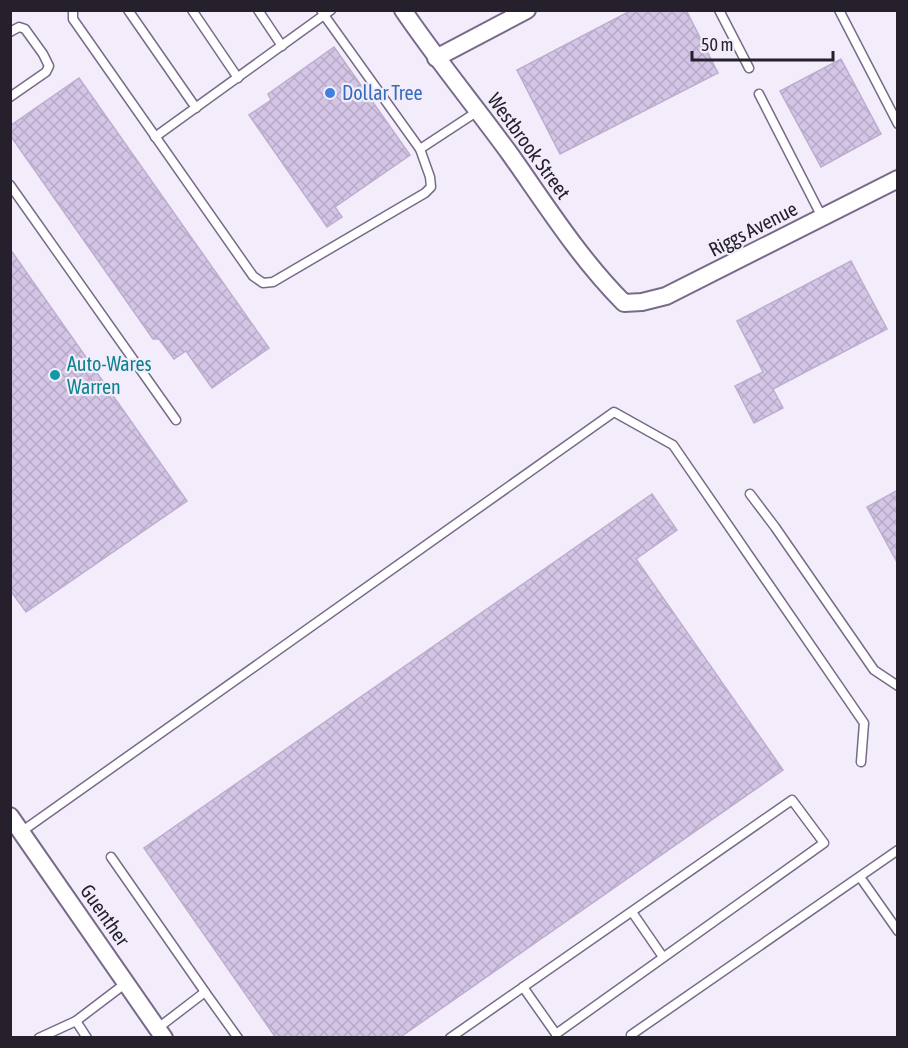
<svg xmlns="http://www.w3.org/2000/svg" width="908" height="1048" font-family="'Asap Condensed',sans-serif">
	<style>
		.building { fill: url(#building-cross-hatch); stroke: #bdaecf; stroke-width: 1.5 }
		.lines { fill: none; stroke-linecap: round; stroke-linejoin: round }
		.service-casing { stroke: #786a89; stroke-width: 11 }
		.minor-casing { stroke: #786a89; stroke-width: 20 }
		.service { stroke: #fff; stroke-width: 8 }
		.minor { stroke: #fff; stroke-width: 16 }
		.shop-dot { fill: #3f7fe0; stroke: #f3edfb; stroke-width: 2 }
		.culture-dot { fill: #0f9aa8; stroke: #f3edfb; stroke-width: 2 }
		.labels { text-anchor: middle; stroke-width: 4.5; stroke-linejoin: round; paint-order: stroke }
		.shop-label { font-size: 20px; fill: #366cbe; stroke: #f3edfb; text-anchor: start }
		.street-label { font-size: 20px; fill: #25202c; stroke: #f3edfb }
		.culture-label { font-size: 20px; fill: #0d838f; stroke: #f3edfb; text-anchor: start }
	</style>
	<defs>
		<pattern id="building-cross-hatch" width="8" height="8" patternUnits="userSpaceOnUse" patternTransform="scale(1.5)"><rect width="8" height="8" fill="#d4c5e7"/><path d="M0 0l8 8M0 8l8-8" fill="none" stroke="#b6a9c6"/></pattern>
	</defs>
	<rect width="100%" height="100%" fill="#f3edfb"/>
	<g class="building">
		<polygon points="632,10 686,10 718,73 560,154 517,70"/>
		<polygon points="334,47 410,155 335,207 342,217 327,227 249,115 271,100 268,94"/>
		<polygon points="841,59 881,134 821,167 780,91"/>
		<polygon points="79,78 269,348 212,388 186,351 174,359 159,339 153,339 10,135 10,126"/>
		<polygon points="10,249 187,501 26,612 10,590"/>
		<polygon points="851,261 887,329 773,389 783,408 754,423 735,386 763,372 737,321"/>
		<polygon points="898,490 898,564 867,507"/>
		<polygon points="652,494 677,530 636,559 783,770 399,1038 276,1038 144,848"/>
	</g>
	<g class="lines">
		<defs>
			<g id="service">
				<polyline points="73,10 73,19 253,276 263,283 273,282 425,193 431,187 430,177 420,149 478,111"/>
				<polyline points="128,10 196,108"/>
				<polyline points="192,10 238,78"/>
				<polyline points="258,10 282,46"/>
				<polyline points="331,10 324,15 420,149"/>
				<polyline points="719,10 749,68"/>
				<polyline points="839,10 898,124"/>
				<polyline points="10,32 19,27 25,29 43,54 49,66 46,72 10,97"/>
				<polyline points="759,94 822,217"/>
				<polyline points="155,137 324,15 321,10"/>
				<polyline points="10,185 176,420"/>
				<polyline points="750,494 775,527 874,670 898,686"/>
				<polyline points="21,832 614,412 673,445 864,723 861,762"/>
				<polyline points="111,857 205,992"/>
				<polyline points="860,877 898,931"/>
				<polyline points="632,912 663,957"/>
				<polyline points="523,987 556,1034"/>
				<polyline points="76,1021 87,1038"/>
				<polyline points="158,1028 205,992 238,1038"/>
				<polyline points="39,1038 76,1021 126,983"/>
				<polyline points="450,1038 792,800 824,843 556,1034 556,1038"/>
				<polyline points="633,1038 631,1035 898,850"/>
			</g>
			<g id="minor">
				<path d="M403,10C437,60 475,106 510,154C546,205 580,259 624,303L642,302L666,296L898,179"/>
				<polyline points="436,58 527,10"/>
				<polyline points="10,816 164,1038"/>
			</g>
		</defs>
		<use href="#service" class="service-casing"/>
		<use href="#minor" class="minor-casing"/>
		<use href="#service" class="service"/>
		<use href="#minor" class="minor"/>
	</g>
	<circle class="shop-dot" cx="330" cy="93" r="6"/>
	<circle class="culture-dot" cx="55" cy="375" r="6"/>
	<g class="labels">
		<g class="shop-label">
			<text x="342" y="100">Dollar Tree</text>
		</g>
		<g class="street-label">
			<text transform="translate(529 146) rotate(54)" y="7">Westbrook Street</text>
			<text transform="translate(753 229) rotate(-27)" y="7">Riggs Avenue</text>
			<text transform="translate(105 915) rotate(55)" y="7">Guenther</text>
		</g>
		<g class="culture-label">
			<text x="67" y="371">Auto-Wares<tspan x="67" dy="23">Warren</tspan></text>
		</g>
	</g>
	<rect width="908" height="1048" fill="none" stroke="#25202c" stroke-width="24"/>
	<path d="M692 51v9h141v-9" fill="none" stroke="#25202c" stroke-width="3"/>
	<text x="701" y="51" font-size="18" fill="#25202c" stroke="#f3edfb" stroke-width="4.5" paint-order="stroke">50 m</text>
</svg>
